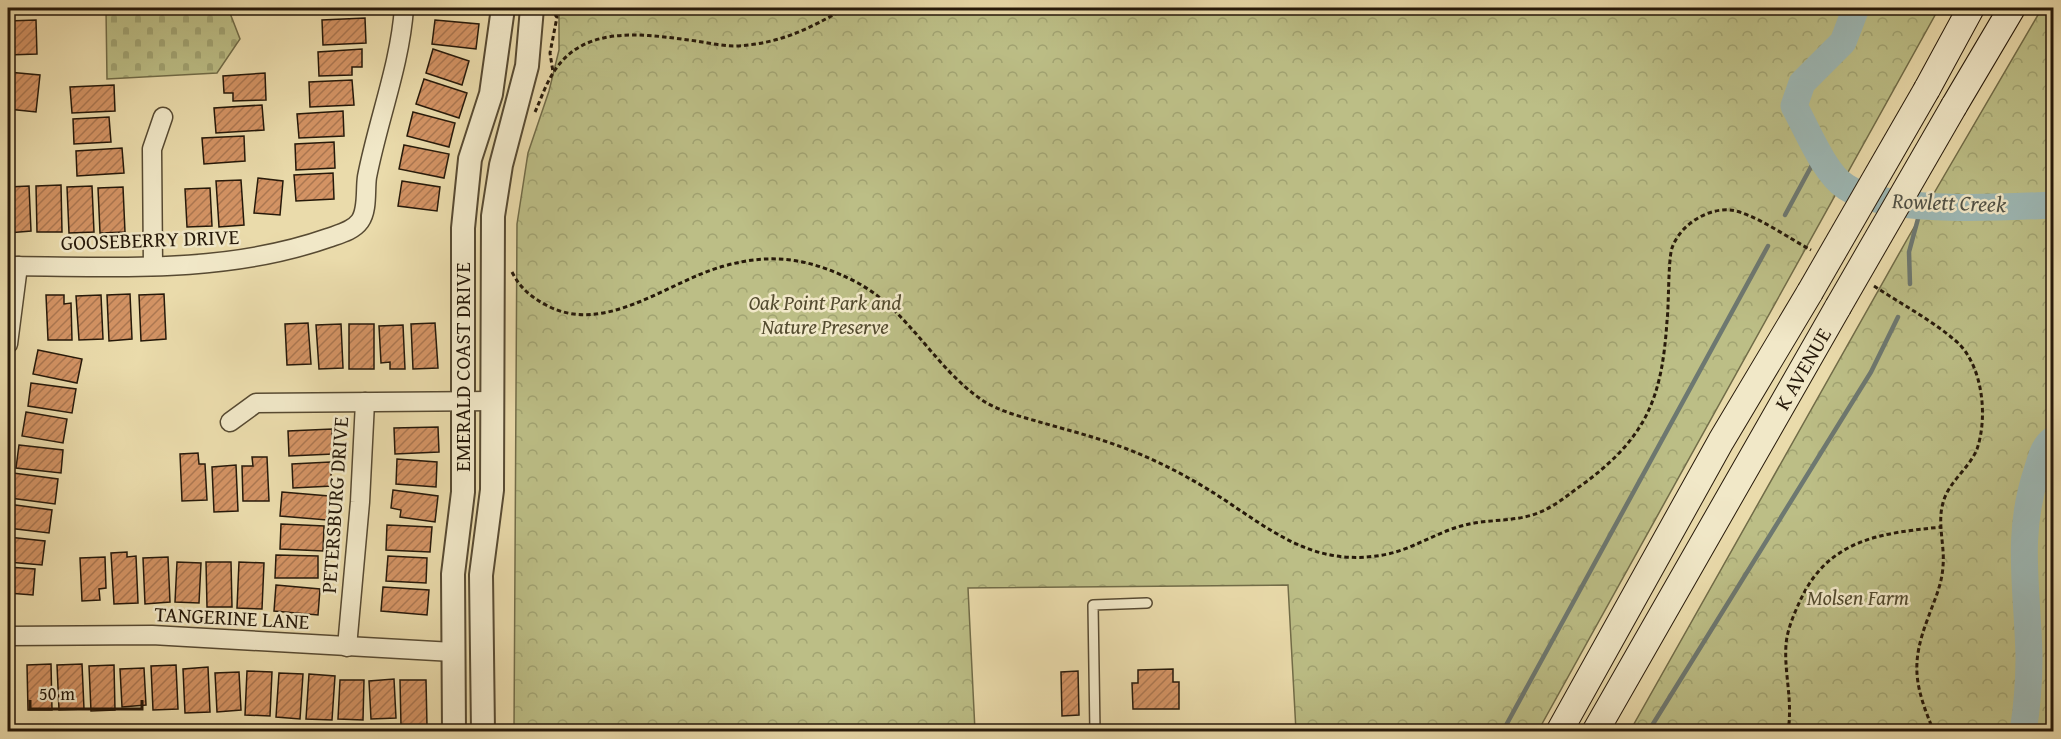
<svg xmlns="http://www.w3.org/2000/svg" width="2061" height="739" font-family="'Gentium Book Plus',serif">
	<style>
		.forest { fill: url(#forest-crowns); stroke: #716c48; stroke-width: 1.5 }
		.cemetery { fill: url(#cemetery-stones); stroke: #716c48; stroke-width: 1.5 }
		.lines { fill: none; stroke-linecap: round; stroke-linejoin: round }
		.stream { stroke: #6d7871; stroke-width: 4.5 }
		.river { stroke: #9db8b5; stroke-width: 27 }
		.building { fill: url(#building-hatch); stroke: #26190a; stroke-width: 1.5 }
		.service-casing { stroke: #574a32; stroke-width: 12 }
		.minor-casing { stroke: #574a32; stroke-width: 21 }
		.tertiary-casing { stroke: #574a32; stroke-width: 26 }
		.secondary-casing { stroke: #26190a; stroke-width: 28 }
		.path { stroke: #26190a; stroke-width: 3; stroke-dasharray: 4.5 3; stroke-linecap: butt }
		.service { stroke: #f1e8c8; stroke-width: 9 }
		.minor { stroke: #f1e8c8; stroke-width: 18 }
		.tertiary { stroke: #f1e8c8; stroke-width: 22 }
		.secondary { stroke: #f1e8c8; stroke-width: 26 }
		.secondary-bridge-casing { stroke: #26190a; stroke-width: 28; stroke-linecap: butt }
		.secondary-bridge { stroke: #f1e8c8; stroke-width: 26 }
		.labels { text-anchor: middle; stroke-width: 5; stroke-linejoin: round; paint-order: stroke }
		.street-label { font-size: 21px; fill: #26190a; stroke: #f1e8c8 }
		.park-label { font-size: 21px; font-style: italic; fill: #534b2f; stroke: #f1e8c8 }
		.water-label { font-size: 22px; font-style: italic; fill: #505146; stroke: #f1e8c8 }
	</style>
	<defs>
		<pattern id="forest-crowns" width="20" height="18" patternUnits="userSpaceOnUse" patternTransform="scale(1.5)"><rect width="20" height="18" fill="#bcbe86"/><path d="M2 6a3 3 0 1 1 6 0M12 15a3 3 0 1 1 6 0" fill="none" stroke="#a1a372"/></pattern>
		<pattern id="cemetery-stones" width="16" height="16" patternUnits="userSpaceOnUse" patternTransform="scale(1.5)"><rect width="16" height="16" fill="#bcbe86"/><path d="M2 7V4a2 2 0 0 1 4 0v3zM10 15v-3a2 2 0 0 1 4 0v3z" fill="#a1a372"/></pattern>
		<pattern id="building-hatch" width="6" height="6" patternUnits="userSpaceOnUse" patternTransform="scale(1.5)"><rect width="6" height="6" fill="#d39364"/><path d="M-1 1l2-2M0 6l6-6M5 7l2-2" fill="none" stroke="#ab7751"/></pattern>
	</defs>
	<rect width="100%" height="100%" fill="#eadbab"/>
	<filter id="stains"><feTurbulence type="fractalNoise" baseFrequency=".00333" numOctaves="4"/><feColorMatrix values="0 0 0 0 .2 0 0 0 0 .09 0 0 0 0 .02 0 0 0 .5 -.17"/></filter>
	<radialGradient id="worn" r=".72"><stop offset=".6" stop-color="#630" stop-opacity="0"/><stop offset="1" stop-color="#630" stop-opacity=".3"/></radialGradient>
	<g class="forest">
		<polygon points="559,8 1939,8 1538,731 1296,731 1288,585 968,588 975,731 514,731 517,224 528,153 549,91 559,50"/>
		<polygon points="2042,8 2054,8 2053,731 1630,731 1909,236"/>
	</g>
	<polygon class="cemetery" points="122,8 228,8 240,39 217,73 107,79 106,10"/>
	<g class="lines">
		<g class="stream">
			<polyline points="1785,215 1819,152"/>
			<polyline points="1910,284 1909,252 1922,204"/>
			<polyline points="1504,729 1768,246"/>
			<polyline points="1648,732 1871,372 1898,317"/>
		</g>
		<g class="river">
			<path d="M1856,8L1843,42L1802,83L1794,106C1807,129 1824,173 1846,187C1889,215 2002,207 2054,205"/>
			<path d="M2023,732C2027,707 2029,683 2029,658C2028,592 2015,536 2037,471C2041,459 2043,446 2054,439"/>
		</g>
	</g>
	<g class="building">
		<polygon points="365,18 366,43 323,45 322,20"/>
		<polygon points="36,20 37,54 8,55 8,21"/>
		<polygon points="435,20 479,24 476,49 432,44"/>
		<polygon points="362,49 362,67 352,67 352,75 319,76 318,52"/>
		<polygon points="433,49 469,61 462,85 426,73"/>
		<polygon points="8,72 40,75 36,112 8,109"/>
		<polygon points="265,73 266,100 233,101 233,93 224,93 223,76"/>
		<polygon points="424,79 467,93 459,118 416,104"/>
		<polygon points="352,80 354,105 310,107 309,82"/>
		<polygon points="114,85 115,111 72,113 70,87"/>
		<polygon points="262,105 264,130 216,133 214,108"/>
		<polygon points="343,111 344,136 299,138 297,114"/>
		<polygon points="413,112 455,123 449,147 407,136"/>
		<polygon points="109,117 111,142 74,144 73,119"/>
		<polygon points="244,136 245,161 204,164 202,138"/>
		<polygon points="334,142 335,168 296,170 295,144"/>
		<polygon points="404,145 449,154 444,178 399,169"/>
		<polygon points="122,148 124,173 77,176 76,151"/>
		<polygon points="333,173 334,199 296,201 294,175"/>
		<polygon points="258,178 283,181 280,215 254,213"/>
		<polygon points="241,180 244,225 219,227 216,181"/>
		<polygon points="402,181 440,187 437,211 398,206"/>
		<polygon points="61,185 62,232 37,232 36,186"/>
		<polygon points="29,186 31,231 8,233 8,187"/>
		<polygon points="92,186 94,232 69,233 67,187"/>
		<polygon points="123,187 125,232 100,233 98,188"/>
		<polygon points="210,188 212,226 187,227 185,189"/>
		<polygon points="130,294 132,339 109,341 107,295"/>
		<polygon points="164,294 166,339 141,341 139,295"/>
		<polygon points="46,295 64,295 64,304 71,303 72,340 48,340"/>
		<polygon points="101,295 103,339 79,340 76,296"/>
		<polygon points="308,323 311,364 287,365 285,324"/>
		<polygon points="435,323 438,368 413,369 411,324"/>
		<polygon points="341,324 343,368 319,369 316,325"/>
		<rect x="349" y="324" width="25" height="45"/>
		<polygon points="403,325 405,369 390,369 390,362 381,363 379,326"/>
		<polygon points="38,350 82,359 77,383 33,374"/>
		<polygon points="31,383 76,389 72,413 28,406"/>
		<polygon points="26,412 67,419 63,443 22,436"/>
		<polygon points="438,427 439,452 395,454 394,428"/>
		<polygon points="332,429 333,454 289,456 288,431"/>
		<polygon points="19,445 63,450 61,473 16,468"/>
		<polygon points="198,453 199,464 205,464 207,500 182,501 180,454"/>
		<polygon points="252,457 267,457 269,501 243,501 242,466 253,466"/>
		<polygon points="397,459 437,462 436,487 396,484"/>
		<polygon points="330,462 332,486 293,488 292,464"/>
		<polygon points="236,465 238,511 214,512 212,467"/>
		<polygon points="13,473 58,479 55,504 10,498"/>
		<polygon points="393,490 438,496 435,522 400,517 401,510 391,508"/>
		<polygon points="282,492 329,496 327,520 280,516"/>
		<polygon points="8,504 52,510 49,533 8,528"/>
		<polygon points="281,524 324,526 323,551 280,549"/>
		<polygon points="387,525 432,527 430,552 386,550"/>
		<polygon points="8,537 45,541 42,565 8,562"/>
		<polygon points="127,552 127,557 136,556 138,603 114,604 111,553"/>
		<polygon points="276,555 318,556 318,578 275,578"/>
		<polygon points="388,556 427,558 426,583 386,581"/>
		<polygon points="105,557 106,588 99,589 100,600 82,601 80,558"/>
		<polygon points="168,557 170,602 145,604 143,558"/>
		<polygon points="177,562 201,563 199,603 175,602"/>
		<polygon points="206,562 231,562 232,607 207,607"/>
		<polygon points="239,562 264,563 262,609 237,608"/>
		<polygon points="8,567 35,569 33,595 8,593"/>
		<polygon points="276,585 320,589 318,615 274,611"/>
		<polygon points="383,587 429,590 427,615 381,611"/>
		<polygon points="51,664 52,710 28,710 27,665"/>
		<polygon points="82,664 84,709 59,710 57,665"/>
		<polygon points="114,665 115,710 91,711 89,666"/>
		<polygon points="176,665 178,709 153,710 151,666"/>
		<polygon points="208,667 210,712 185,713 183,669"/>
		<polygon points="144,668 146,705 122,707 120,669"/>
		<polygon points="1173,669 1173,682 1179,682 1179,709 1133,709 1132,683 1138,683 1138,670"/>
		<polygon points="247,671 272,672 270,716 245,715"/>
		<polygon points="1078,671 1079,715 1062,716 1061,672"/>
		<polygon points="239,672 241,710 217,712 215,673"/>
		<polygon points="279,673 303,674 300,719 276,717"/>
		<polygon points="309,674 335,676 332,720 306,719"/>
		<polygon points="394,679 396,718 371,719 369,681"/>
		<polygon points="340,680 364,680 363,720 338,719"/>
		<polygon points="400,680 426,680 427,726 401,726"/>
	</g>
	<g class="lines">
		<defs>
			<polyline id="service" points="1095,732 1093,605 1147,603"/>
			<g id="minor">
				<path d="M8,266C114,267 226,274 328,238C339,234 353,231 360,221C368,210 365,190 367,177C378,120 400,65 404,8"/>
				<polyline points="153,266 152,149 163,117"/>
				<polyline points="8,344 18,266"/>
				<polyline points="230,422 256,403 494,401"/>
				<polyline points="8,636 152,635 453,652"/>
				<polyline points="347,647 360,502 365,402"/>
			</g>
			<g id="tertiary">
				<polyline points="454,732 453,574 463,492 463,228 470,159 491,94 503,8"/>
				<polyline points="483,732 481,575 492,490 493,216 501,165 527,66 532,8"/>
			</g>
			<g id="secondary">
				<polyline points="1927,89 1971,8"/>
				<polyline points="1954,106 2012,8"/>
				<polyline points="1559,732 1721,441 1810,292"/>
				<polyline points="1595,732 1838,307"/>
			</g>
		</defs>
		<use href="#service" class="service-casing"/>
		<use href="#minor" class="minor-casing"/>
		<use href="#tertiary" class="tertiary-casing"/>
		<use href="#secondary" class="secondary-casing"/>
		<g class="path">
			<polyline points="550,9 557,17 550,53 553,72"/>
			<path d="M535,112C541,99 546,83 555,70C585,25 643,34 689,40C704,42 720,46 735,46C780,44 808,29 846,8"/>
			<path d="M512,272C520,288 531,297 546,305C605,337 668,281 724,266C774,252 812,259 858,283C909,311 934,367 982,400C1000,412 1023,417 1043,423C1075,432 1106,440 1137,453C1164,464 1192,479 1217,495C1274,532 1315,569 1388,554C1415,548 1439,531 1465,525C1488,519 1515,522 1538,513C1556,506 1570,493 1586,482C1648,435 1662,396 1667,321C1669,305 1668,260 1672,248C1680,225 1707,208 1730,210C1752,212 1790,239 1811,250"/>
			<path d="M1874,286C1901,304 1932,320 1957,342C1983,366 1988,417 1977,449C1969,469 1948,482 1943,503C1937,523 1945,546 1943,566C1942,585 1934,601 1928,618C1910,665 1915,686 1934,732"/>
			<path d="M1788,732C1793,699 1784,674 1786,645C1787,630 1794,614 1800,601C1828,539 1881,533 1942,527"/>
		</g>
		<use href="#service" class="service"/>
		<use href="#minor" class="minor"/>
		<use href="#tertiary" class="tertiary"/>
		<use href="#secondary" class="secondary"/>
		<defs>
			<g id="secondary-bridge">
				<polyline points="1810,292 1927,89"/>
				<polyline points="1838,307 1954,106"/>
			</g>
		</defs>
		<use href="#secondary-bridge" class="secondary-bridge-casing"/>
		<use href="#secondary-bridge" class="secondary-bridge"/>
	</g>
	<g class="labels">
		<g class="street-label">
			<text transform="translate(150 240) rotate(-2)" y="7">GOOSEBERRY DRIVE</text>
			<text transform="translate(463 367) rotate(-90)" y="7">EMERALD COAST DRIVE</text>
			<text transform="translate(1803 369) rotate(-60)" y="7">K AVENUE</text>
			<text transform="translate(335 505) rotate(-86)" y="7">PETERSBURG DRIVE</text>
			<text transform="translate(232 618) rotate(3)" y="7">TANGERINE LANE</text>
		</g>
		<g class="park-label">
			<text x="825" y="310">Oak Point Park and<tspan x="825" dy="24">Nature Preserve</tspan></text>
			<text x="1858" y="605">Molsen Farm</text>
		</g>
		<g class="water-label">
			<text transform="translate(1949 202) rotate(2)" y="8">Rowlett Creek</text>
		</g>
	</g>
	<rect width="2061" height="739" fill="none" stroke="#eadbab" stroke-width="30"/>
	<rect x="9" y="9" width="2043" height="721" fill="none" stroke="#26190a" stroke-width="3"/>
	<rect x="15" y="15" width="2031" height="709" fill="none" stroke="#26190a" stroke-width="1.5"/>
	<path d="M30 700v9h112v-9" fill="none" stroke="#26190a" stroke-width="3"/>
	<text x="39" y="700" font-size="18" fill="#26190a" stroke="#f1e8c8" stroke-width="4.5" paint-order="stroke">50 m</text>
	<rect width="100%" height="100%" filter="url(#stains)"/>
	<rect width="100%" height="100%" fill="url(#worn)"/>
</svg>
